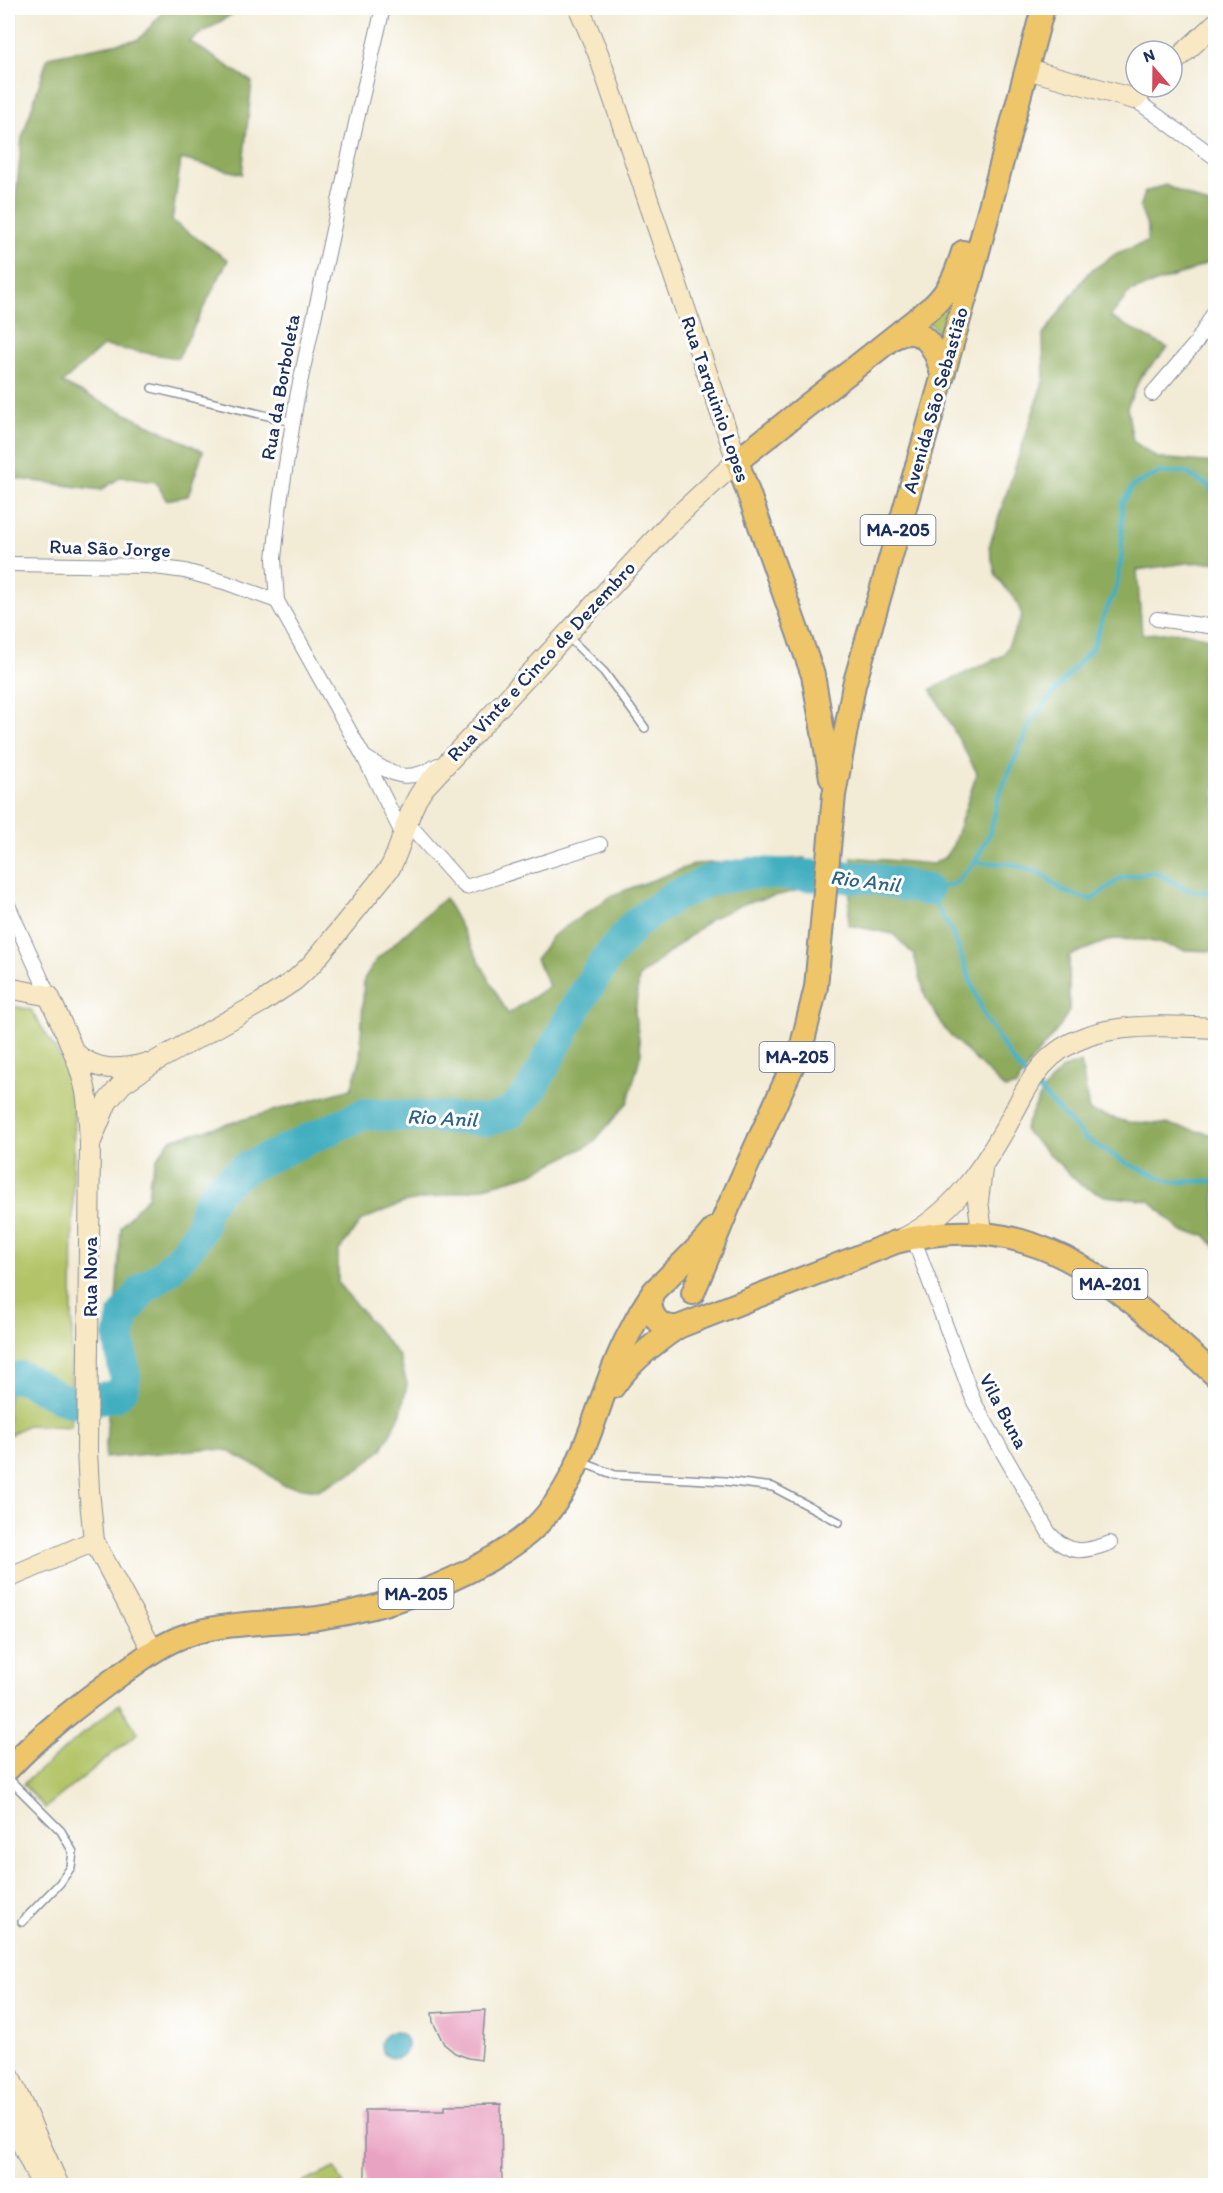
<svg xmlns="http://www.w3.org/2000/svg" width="1223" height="2193" font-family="Itim,sans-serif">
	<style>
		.green { fill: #b3c467; stroke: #677a62; stroke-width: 1.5 }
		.forest { fill: #8eaa5c; stroke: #546c5d; stroke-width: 1.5 }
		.water { fill: #42afc0; stroke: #2e6f8f; stroke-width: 1.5 }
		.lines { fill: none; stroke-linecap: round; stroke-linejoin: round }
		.stream { stroke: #42afc0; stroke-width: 5 }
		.river { stroke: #42afc0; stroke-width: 32 }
		.building { fill: #e9a3c2 }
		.lane-casing { stroke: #868d9a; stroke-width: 10 }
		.street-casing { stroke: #868d9a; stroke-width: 16 }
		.secondary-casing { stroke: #868d9a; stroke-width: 22 }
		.primary-casing { stroke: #868d9a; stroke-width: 26 }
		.lane { stroke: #fff; stroke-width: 7 }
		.street { stroke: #fff; stroke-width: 14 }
		.secondary { stroke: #f8e8c3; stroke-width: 20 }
		.primary { stroke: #eec569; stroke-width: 22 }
		.labels { text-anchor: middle; stroke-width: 6; stroke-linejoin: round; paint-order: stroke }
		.shield { fill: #fff; stroke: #5f6d8e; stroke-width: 1.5 }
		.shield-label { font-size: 18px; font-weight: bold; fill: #1b2f5e }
		.street-label { font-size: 20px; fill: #1b2f5e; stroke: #fff }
		.water-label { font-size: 21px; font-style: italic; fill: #2b6285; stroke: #fff }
	</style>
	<rect width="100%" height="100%" fill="#fff"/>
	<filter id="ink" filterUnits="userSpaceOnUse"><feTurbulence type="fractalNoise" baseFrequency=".0167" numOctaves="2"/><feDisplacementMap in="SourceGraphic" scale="12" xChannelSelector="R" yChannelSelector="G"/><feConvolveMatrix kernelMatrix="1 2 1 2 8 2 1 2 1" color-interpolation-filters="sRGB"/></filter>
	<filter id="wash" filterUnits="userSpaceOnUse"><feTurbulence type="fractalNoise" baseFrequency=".008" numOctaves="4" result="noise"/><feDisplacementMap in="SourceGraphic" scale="24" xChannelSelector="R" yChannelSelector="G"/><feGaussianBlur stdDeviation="1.35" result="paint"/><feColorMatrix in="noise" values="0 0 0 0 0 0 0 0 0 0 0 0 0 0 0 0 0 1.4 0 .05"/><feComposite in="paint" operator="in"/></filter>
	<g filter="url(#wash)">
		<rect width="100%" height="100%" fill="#f2ebd5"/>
		<g class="green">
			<polygon points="952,299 956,299 945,339 940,340 934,327 926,321"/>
			<polygon points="8,1005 31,1010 64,1063 74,1095 71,1427 27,1425 8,1436"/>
			<polygon points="119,1704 138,1733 45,1808 23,1784"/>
			<polygon points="335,2168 344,2185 297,2185"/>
		</g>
		<g class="forest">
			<polygon points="167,8 242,8 189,41 252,82 242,174 181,159 172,221 228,260 178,358 103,346 62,383 203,451 188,496 166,500 156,482 121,477 101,490 19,479 8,474 8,272 22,138 48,57 139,39"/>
			<polygon points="1165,185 1215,208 1215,259 1190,271 1130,292 1110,317 1168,348 1141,376 1127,407 1133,441 1158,458 1215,463 1215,562 1187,563 1137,570 1142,634 1183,632 1215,639 1215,951 1185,950 1145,940 1112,939 1069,956 1069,1011 1058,1029 1030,1063 1016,1086 1005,1089 946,1031 926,999 914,955 893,934 848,925 852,857 933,864 945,857 953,845 977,773 931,689 1004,655 1022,615 1016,601 996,576 989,547 1044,379 1043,335 1088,273 1117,253 1147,242 1148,229 1140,208 1145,192"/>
			<polygon points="805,858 804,889 746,903 712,918 639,977 635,1013 641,1053 628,1102 592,1144 531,1174 477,1189 403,1203 362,1220 338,1252 338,1283 399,1356 407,1384 401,1413 382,1449 359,1469 318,1490 283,1485 260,1468 226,1450 203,1449 105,1458 121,1227 135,1210 148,1197 150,1177 157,1158 170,1140 351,1089 360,1060 364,979 376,960 445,898 508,1014 549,986 536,959 552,936 613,895 695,864"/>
			<path d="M1081,1062L1089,1111L1128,1122L1166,1124L1215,1135V1246L1205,1235L1182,1232L1150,1201L1105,1196L1081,1185L1024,1130C1033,1111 1044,1082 1063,1069C1068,1066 1075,1064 1081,1062Z"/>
		</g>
		<circle class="water" cx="394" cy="2045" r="13"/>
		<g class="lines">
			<g class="stream">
				<polyline points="975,862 1010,864 1041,873 1063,891 1091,900 1121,878 1155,872 1188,890 1216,893"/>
				<polyline points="1027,1077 1013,1061 985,1018 952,932 927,890 955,884 975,862 990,833 998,798 1031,722 1057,688 1093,647 1103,617 1116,589 1122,555 1122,503 1134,485 1159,473 1185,472 1209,486 1216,502"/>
				<polyline points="1034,1084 1085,1138 1126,1163 1172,1182 1216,1181"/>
			</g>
			<polyline class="river" points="8,1378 22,1377 60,1398 73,1402 115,1396 123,1388 125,1377 119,1338 123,1317 143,1289 164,1274 185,1252 201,1229 205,1209 218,1189 245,1168 364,1114 488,1120 510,1113 530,1092 579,1002 606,959 636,923 672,898 710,880 753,873 870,878 927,890"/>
		</g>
		<g id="blocks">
			<g class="building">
				<polygon points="485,2010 481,2060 468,2058 455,2053 444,2044 433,2022 432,2013"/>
				<polygon points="501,2104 502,2186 365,2186 365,2110 445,2110 445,2105"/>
			</g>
		</g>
	</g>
	<g filter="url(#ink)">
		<use href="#blocks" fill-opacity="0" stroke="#868d9a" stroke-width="1.5"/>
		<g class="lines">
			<defs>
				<g id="lane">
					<polyline points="152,388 293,422"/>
					<polyline points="567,636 604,672 645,728"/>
					<polyline points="581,1462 615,1475 725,1481 773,1487 839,1522"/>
					<polyline points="8,1778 61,1831 73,1852 71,1867 60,1883 22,1922"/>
				</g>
				<g id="street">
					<polyline points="383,8 356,123 297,397 280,502 274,559 277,601 364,757 403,835"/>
					<polyline points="1134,99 1216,158"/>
					<polyline points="1152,394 1196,343 1216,309"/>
					<polyline points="8,564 148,566 185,571 224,582 277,601"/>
					<polyline points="1157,619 1216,627"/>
					<path d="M366,758C394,776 408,784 438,765"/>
					<polyline points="407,822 459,881 466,887 600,844"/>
					<polyline points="8,905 49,996"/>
					<path d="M913,1237L974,1402L1049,1533C1069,1555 1083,1553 1110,1543"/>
				</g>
				<g id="secondary">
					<polyline points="1172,64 1216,23"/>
					<polyline points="1027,69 1134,99 1147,87"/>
					<path d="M8,988L49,996C63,1028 79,1058 86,1092C89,1109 89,1127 90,1144L87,1450L89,1490L94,1541L153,1651"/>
					<path d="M75,1053C96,1072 119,1070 145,1064"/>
					<path d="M90,1144L107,1102L122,1084L156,1061L262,1002L295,980L312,964L390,868C404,842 406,813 423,789L671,522L737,461L598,53L579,8"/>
					<polyline points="982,1170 978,1201 982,1232"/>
					<path d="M904,1238C950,1215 980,1173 1005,1129C1028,1087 1038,1053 1088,1036C1123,1023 1178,1026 1216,1028"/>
					<polyline points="8,1578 94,1541"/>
					<polyline points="8,2073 59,2186"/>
					<polyline points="8,2115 42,2186"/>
				</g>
				<g id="primary">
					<path d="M895,337C925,322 937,352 942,375"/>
					<path d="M831,778L813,675L737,461L933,306C950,290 956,274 963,252"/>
					<polyline points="693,1293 728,1208 802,1045 816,987 834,795 854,685 972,274 1043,8"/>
					<path d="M651,1297C648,1316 660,1328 678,1327L896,1242C1037,1204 1120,1289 1216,1376"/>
					<path d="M613,1387C630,1362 654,1343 678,1327"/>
					<path d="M8,1769C42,1733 81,1703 121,1674C143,1658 164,1642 190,1634C226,1622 279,1623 318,1618C389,1608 462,1582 520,1540C587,1490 593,1400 630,1332C637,1318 645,1304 654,1291C659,1285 666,1280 671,1274C686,1260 701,1245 714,1229"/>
				</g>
			</defs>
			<use href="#lane" class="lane-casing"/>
			<use href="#street" class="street-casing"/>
			<use href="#secondary" class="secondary-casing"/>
			<use href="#primary" class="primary-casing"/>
			<use href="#lane" class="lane"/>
			<use href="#street" class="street"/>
			<use href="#secondary" class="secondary"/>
			<use href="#primary" class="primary"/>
		</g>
	</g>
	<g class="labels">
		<g class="shield">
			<rect x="860.5" y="515" width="75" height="30" rx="4.5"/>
			<rect x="759.5" y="1042" width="75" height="30" rx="4.5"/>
			<rect x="1072.5" y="1269" width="75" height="30" rx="4.5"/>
			<rect x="378.5" y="1579" width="75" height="30" rx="4.5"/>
		</g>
		<g class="shield-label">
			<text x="898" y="536">MA-205</text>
			<text x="797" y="1063">MA-205</text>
			<text x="1110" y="1290">MA-201</text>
			<text x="416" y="1600">MA-205</text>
		</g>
		<g class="street-label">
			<text transform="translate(280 387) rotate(-80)" y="7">Rua da Borboleta</text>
			<text transform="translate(716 399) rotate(71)" y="7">Rua Tarquinio Lopes</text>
			<text transform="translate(935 400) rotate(-74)" y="7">Avenida São Sebastião</text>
			<text transform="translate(110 548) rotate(2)" y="7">Rua São Jorge</text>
			<text transform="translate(541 661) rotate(-47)" y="7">Rua Vinte e Cinco de Dezembro</text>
			<text transform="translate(90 1277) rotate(-90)" y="7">Rua Nova</text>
			<text transform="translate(1004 1411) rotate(62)" y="7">Vila Buna</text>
		</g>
		<g class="water-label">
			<text transform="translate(865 881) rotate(7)" y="7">Rio Anil</text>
			<text transform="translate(442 1118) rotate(3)" y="7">Rio Anil</text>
		</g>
	</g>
	<rect width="1223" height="2193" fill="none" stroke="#fff" stroke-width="30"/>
	<g transform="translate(1154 69) rotate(340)"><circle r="28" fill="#ffffff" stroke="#a4acbf" stroke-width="1.5"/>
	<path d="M0-4.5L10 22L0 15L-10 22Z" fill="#d1495b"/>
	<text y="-9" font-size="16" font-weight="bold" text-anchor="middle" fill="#1b2f5e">N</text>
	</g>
</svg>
